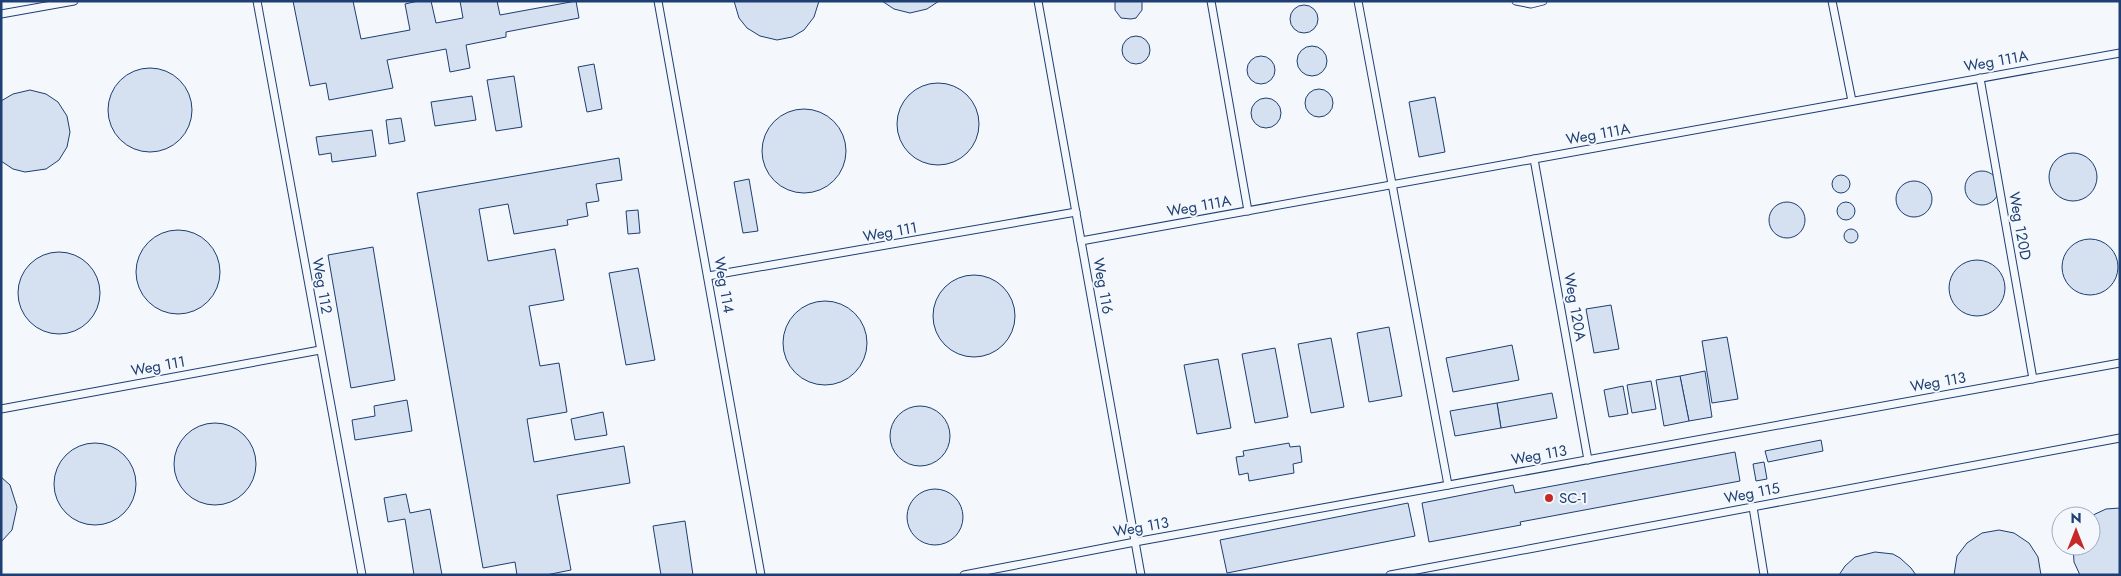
<svg xmlns="http://www.w3.org/2000/svg" width="2121" height="576" font-family="Jost,sans-serif">
	<style>
		.building { fill: #d5e0f0; stroke: #1d3f73 }
		.lines { fill: none; stroke-linecap: round; stroke-linejoin: round }
		.service-casing { stroke: #1d3f73; stroke-width: 9 }
		.service { stroke: #f4f7fb; stroke-width: 7 }
		.poi-dot { fill: #c62828; stroke: #f4f7fb; stroke-width: 2 }
		.labels { text-anchor: middle; stroke-width: 4; stroke-linejoin: round; paint-order: stroke }
		.street-label { font-size: 15px; fill: #1d3f73; stroke: #f4f7fb }
		.poi-label { font-size: 15px; fill: #1d3f73; stroke: #f4f7fb; text-anchor: start }
	</style>
	<rect width="100%" height="100%" fill="#f4f7fb"/>
	<g class="building">
		<polygon points="293,1 353,1 361,39 410,30 405,4 418,1 431,1 436,23 463,18 460,1 497,1 500,15 576,1 579,18 506,32 506,37 466,45 470,68 450,72 446,49 387,60 393,88 329,100 326,83 310,86"/>
		<polygon points="734,1 819,1 814,17 804,30 792,37 777,40 760,36 747,28 739,18"/>
		<polygon points="882,1 939,1 927,9 910,13 894,9"/>
		<polygon points="1115,1 1142,1 1142,10 1136,18 1131,19 1121,18 1115,10"/>
		<circle cx="1304" cy="19" r="14"/>
		<circle cx="1136" cy="50" r="14"/>
		<circle cx="1312" cy="61" r="15"/>
		<circle cx="1261" cy="70" r="14"/>
		<polygon points="594,64 602,109 587,112 578,67"/>
		<circle cx="150" cy="110" r="42"/>
		<polygon points="514,76 522,127 496,131 487,80"/>
		<circle cx="938" cy="124" r="41"/>
		<circle cx="1319" cy="103" r="14"/>
		<polygon points="30,90 46,94 58,102 67,116 70,132 67,147 59,160 46,169 25,172 13,169 1,161 1,101 13,94"/>
		<polygon points="472,96 476,120 435,126 431,102"/>
		<polygon points="1435,97 1445,152 1419,157 1409,102"/>
		<circle cx="1266" cy="113" r="15"/>
		<circle cx="804" cy="151" r="42"/>
		<polygon points="401,118 405,141 389,144 386,120"/>
		<polygon points="372,130 376,156 332,162 331,153 319,155 316,137"/>
		<circle cx="2073" cy="177" r="24"/>
		<polygon points="619,158 622,180 596,184 599,201 586,203 588,216 567,220 568,225 514,234 508,204 479,209 488,261 555,249 564,300 529,306 540,366 559,363 567,412 527,419 534,462 624,446 630,483 557,495 571,570 546,575 517,575 515,562 483,568 417,193"/>
		<circle cx="1982" cy="188" r="17"/>
		<circle cx="1841" cy="184" r="9"/>
		<polygon points="749,179 758,231 743,233 734,182"/>
		<circle cx="1914" cy="199" r="18"/>
		<circle cx="1787" cy="220" r="18"/>
		<circle cx="1846" cy="211" r="9"/>
		<polygon points="638,210 640,233 628,234 626,211"/>
		<circle cx="1851" cy="236" r="7"/>
		<circle cx="178" cy="272" r="42"/>
		<circle cx="2090" cy="267" r="28"/>
		<polygon points="373,247 395,380 351,388 328,255"/>
		<circle cx="59" cy="293" r="41"/>
		<circle cx="1977" cy="288" r="28"/>
		<polygon points="638,268 655,360 626,365 609,273"/>
		<circle cx="974" cy="316" r="41"/>
		<circle cx="825" cy="343" r="42"/>
		<polygon points="1611,305 1619,349 1594,353 1586,309"/>
		<polygon points="1389,327 1402,396 1369,402 1357,333"/>
		<polygon points="1727,337 1738,399 1712,403 1702,341"/>
		<polygon points="1331,338 1344,407 1311,413 1298,344"/>
		<polygon points="1512,345 1519,380 1453,392 1446,358"/>
		<polygon points="1275,348 1288,417 1255,423 1242,354"/>
		<polygon points="1218,359 1231,428 1197,434 1184,365"/>
		<polygon points="1705,371 1712,417 1689,421 1680,376"/>
		<polygon points="1680,376 1689,421 1664,426 1656,380"/>
		<polygon points="1651,381 1656,409 1632,413 1627,385"/>
		<polygon points="1623,386 1628,414 1609,417 1604,390"/>
		<polygon points="1552,393 1557,418 1501,428 1497,403"/>
		<polygon points="407,400 412,431 355,440 352,420 375,416 374,406"/>
		<polygon points="1497,403 1501,428 1455,436 1450,411"/>
		<circle cx="920" cy="436" r="30"/>
		<polygon points="603,412 607,435 575,440 571,419"/>
		<circle cx="215" cy="464" r="41"/>
		<polygon points="1821,440 1823,451 1768,462 1765,451"/>
		<circle cx="95" cy="484" r="41"/>
		<polygon points="1289,443 1290,447 1300,446 1302,462 1293,464 1294,473 1249,481 1248,473 1239,475 1236,457 1244,456 1243,451"/>
		<polygon points="1735,452 1740,481 1520,522 1521,525 1429,542 1422,503 1513,485 1515,493"/>
		<polygon points="1764,462 1767,479 1756,481 1753,464"/>
		<polygon points="1,477 10,485 17,507 12,530 1,542"/>
		<circle cx="935" cy="517" r="28"/>
		<polygon points="406,494 410,513 430,509 442,575 414,575 405,519 388,522 384,498"/>
		<polygon points="1408,503 1415,536 1227,573 1220,540"/>
		<polygon points="2120,508 2120,575 2080,575 2074,562 2073,546 2091,546 2091,516 2106,509"/>
		<polygon points="685,521 693,575 661,575 653,526"/>
		<polygon points="1999,530 2014,533 2029,543 2038,557 2041,575 1954,575 1957,556 1967,543 1982,533"/>
		<polygon points="1875,552 1893,554 1900,558 1911,568 1916,575 1839,575 1845,566 1855,557"/>
	</g>
	<g class="lines">
		<defs>
			<g id="service">
				<polyline points="257,1 362,575"/>
				<polyline points="658,1 761,575"/>
				<polyline points="1038,1 1141,575"/>
				<polyline points="1211,1 1248,211"/>
				<polyline points="1358,1 1448,485"/>
				<polyline points="1516,1 1531,4 1543,1"/>
				<polyline points="1832,1 1852,101"/>
				<polyline points="1,14 74,1"/>
				<polyline points="1980,78 2033,379"/>
				<polyline points="1534,159 1588,460"/>
				<polyline points="1081,241 2120,53"/>
				<polyline points="708,276 1076,212"/>
				<polyline points="1,409 320,350"/>
				<polyline points="1753,507 1764,575"/>
				<polyline points="964,575 1135,542 2120,363"/>
				<polyline points="1390,575 2120,438"/>
			</g>
		</defs>
		<use href="#service" class="service-casing"/>
		<use href="#service" class="service"/>
	</g>
	<circle class="poi-dot" cx="1549" cy="498" r="5"/>
	<g class="labels">
		<g class="street-label">
			<text transform="translate(1996 61) rotate(-10)" y="5">Weg 111A</text>
			<text transform="translate(1598 134) rotate(-10)" y="5">Weg 111A</text>
			<text transform="translate(1199 206) rotate(-10)" y="5">Weg 111A</text>
			<text transform="translate(2020 226) rotate(80)" y="5">Weg 120D</text>
			<text transform="translate(890 232) rotate(-10)" y="5">Weg 111</text>
			<text transform="translate(724 285) rotate(80)" y="5">Weg 114</text>
			<text transform="translate(322 286) rotate(80)" y="5">Weg 112</text>
			<text transform="translate(1103 286) rotate(80)" y="5">Weg 116</text>
			<text transform="translate(1575 307) rotate(80)" y="5">Weg 120A</text>
			<text transform="translate(158 366) rotate(-10)" y="5">Weg 111</text>
			<text transform="translate(1938 382) rotate(-10)" y="5">Weg 113</text>
			<text transform="translate(1539 455) rotate(-10)" y="5">Weg 113</text>
			<text transform="translate(1752 493) rotate(-11)" y="5">Weg 115</text>
			<text transform="translate(1141 527) rotate(-10)" y="5">Weg 113</text>
		</g>
		<g class="poi-label">
			<text x="1559" y="503">SC-1</text>
		</g>
	</g>
	<rect width="2121" height="576" fill="none" stroke="#1d3f73" stroke-width="5"/>
	<g transform="translate(2076 531)"><circle r="24" fill="#f4f7fb" stroke="#9eadc5"/>
	<path d="M0-4L9 19L0 12L-9 19Z" fill="#c62828"/>
	<text y="-8" font-size="14" font-weight="bold" text-anchor="middle" fill="#1d3f73">N</text>
	</g>
</svg>
